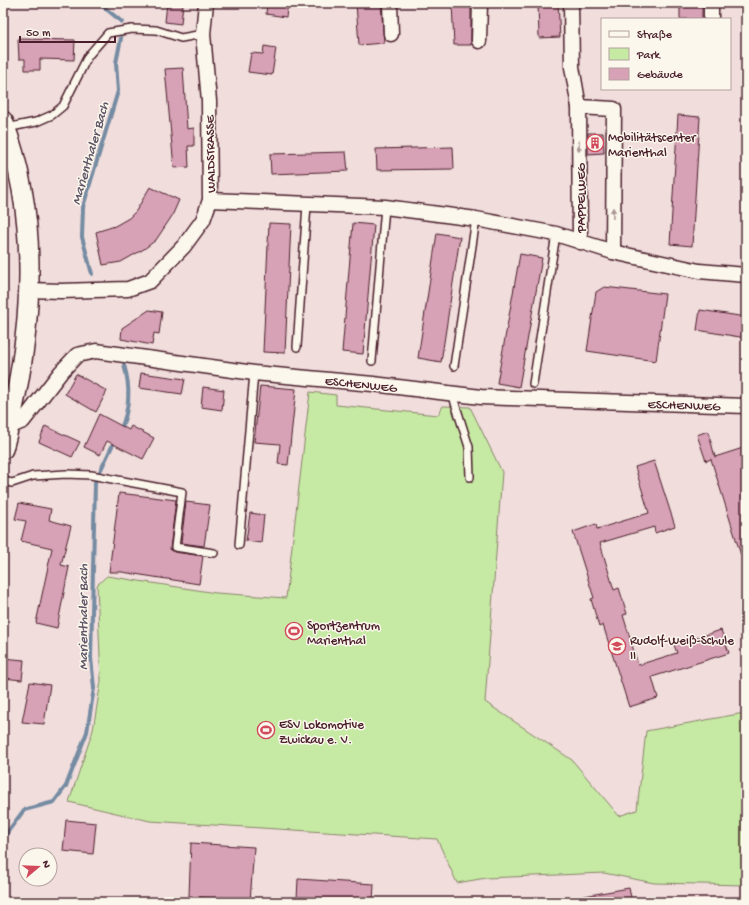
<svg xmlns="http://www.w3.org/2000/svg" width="749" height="905" font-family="'Gochi Hand',sans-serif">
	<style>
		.green { fill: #c6eaa4; stroke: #888468 }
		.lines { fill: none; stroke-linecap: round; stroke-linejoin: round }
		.stream { stroke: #748ba2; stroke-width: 4 }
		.building { fill: #d7a1b6; stroke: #4a1f2b }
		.lane-casing { stroke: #4a1f2b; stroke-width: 10 }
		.street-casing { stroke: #4a1f2b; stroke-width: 17 }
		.secondary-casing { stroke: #4a1f2b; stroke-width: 22 }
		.lane { stroke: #fbf7ec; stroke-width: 7 }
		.street { stroke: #fbf7ec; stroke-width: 14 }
		.secondary { stroke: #fbf7ec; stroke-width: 19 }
		.tram { stroke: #4a1f2b; stroke-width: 1 }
		.oneway { fill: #ab9695 }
		.labels { text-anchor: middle; stroke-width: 3; stroke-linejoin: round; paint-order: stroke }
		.poi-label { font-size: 13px; fill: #4a1f2b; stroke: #fbf7ec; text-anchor: start }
		.street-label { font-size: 13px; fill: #4a1f2b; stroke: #fbf7ec }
		.water-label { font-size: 14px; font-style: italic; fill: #5f5567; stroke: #fbf7ec }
	</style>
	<rect width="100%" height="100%" fill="#f0dddc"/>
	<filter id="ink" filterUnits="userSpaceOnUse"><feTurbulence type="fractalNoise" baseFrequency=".025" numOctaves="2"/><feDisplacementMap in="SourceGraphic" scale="8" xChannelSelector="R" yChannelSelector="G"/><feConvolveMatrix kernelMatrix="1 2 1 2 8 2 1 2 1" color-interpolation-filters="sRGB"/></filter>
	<g filter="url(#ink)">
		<polygon class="green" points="310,392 336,395 336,405 438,415 443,406 470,407 502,472 485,702 572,760 619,816 637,810 646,731 744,713 746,716 746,902 745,885 654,883 604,873 486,878 457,883 437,839 150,821 69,802 93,730 101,681 97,585 107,576 216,593 286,598"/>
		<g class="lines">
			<g class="stream">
				<polyline points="99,3 122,22"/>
				<polyline points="92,274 82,237 83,207 118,91 116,63 121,38"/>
				<path d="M120,431C130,409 131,388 124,365"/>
				<polyline points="3,838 24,810 54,802 66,786 87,732 94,688 91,658 95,482 115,440"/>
			</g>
		</g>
		<g class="building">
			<polygon points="167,3 183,3 181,24 165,22"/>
			<polygon points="267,3 288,3 286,17 266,14"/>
			<polygon points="356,3 381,3 384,43 359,45"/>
			<polygon points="452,3 471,3 471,45 454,45"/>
			<polygon points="538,3 558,3 560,37 539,38"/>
			<rect x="680" y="3" width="22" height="16"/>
			<polygon points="18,39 75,40 74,60 40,59 40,70 25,70 25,59 19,59"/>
			<polygon points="264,46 276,48 272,75 248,72 251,53 263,54"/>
			<polygon points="183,68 187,129 194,128 194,146 188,146 189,167 174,168 165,69"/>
			<polygon points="678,115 700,117 692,246 670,244"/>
			<polygon points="588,133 603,133 604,153 588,154"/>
			<polygon points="453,147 454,169 377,170 376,149"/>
			<polygon points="346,152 348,171 271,174 270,154"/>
			<polygon points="150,187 179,200 172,216 156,240 144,249 121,262 103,265 96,232 115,226 129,218 136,211"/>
			<polygon points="269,223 291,224 285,353 263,352"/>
			<polygon points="353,223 374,225 363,354 342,352"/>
			<polygon points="437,233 460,237 441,362 418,358"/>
			<polygon points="520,254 542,258 519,387 497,383"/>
			<polygon points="604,287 665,294 656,361 587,351 596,292"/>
			<polygon points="149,310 162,312 159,334 154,333 152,345 121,339 122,328"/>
			<polygon points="700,310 746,317 746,338 697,330"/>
			<polygon points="141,373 185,379 182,394 139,388"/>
			<polygon points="76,374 107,391 96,412 65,394"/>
			<polygon points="260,386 296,389 288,465 278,464 280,444 254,442"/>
			<polygon points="203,387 224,390 222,410 201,407"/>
			<polygon points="99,414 129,430 131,426 154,438 143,459 107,441 100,455 84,447"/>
			<polygon points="45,426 80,442 72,457 39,442"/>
			<polygon points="708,431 715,457 746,447 746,564 744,565 711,459 706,461 697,435"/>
			<polygon points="654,461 675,526 655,533 654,527 600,543 614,590 619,588 627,614 623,615 638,665 677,653 674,645 721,630 729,653 652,677 658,698 629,707 603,625 599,627 591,599 594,598 573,532 596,524 597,529 649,513 635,467"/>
			<polygon points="119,493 176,500 170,549 174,552 203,556 199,584 122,572 109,572"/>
			<polygon points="186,502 210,505 204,546 181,543"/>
			<polygon points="19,503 51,509 49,520 71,526 61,565 69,567 57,628 36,623 52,548 21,541 26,521 15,519"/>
			<polygon points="250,513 264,515 261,543 246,541"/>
			<polygon points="3,658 24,660 22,680 3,678"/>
			<polygon points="30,682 50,685 44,724 22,722"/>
			<polygon points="66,820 96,823 93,854 63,851"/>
			<polygon points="191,843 254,847 250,902 215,902 215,899 189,896"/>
			<polygon points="298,879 374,884 373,902 330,902 297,899"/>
			<polygon points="629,888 632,902 585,902 584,896"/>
		</g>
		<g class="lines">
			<defs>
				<g id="lane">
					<polyline points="6,128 36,122 52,115 63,106 88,56 108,33 132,29 156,30 181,38 203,34"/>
					<polyline points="297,347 307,205"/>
					<polyline points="372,361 385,207"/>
					<polyline points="454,366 476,219"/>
					<polyline points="533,384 556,234"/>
					<polyline points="453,393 455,403 469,447 470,477"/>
					<polyline points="3,481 12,483 33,476 66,474 91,475 182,492 175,547 214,553"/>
					<polyline points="239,545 254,373"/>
				</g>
				<g id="street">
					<polyline points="390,3 391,34"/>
					<polyline points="571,3 572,67 579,107 580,242"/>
					<polyline points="711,3 711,19"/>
					<polyline points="479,41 480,3"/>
					<polyline points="579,107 614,109 613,252"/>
					<polyline points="210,200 385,207 476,219 556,234 613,252 699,271 746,275"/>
					<polyline points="29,290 61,291 128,289 150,281 184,246 203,220 210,200 209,101 203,34 206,3"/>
					<polyline points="9,427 23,421 61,372 77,355 96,351 254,373 373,384 481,397 746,406"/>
				</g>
				<path id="secondary" d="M3,121C43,225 32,344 3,449"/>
			</defs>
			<use href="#lane" class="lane-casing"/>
			<use href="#street" class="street-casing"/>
			<use href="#secondary" class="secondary-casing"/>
			<use href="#lane" class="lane"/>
			<use href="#street" class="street"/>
			<use href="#secondary" class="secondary"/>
			<path class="tram" d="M3,301C10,321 6,342 3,363"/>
		</g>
		<defs><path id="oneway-solid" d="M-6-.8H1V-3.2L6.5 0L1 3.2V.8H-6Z"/></defs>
		<g class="oneway">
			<use href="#oneway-solid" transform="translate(579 146) rotate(90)"/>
			<use href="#oneway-solid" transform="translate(613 213) rotate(-89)"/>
		</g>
	</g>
	<defs>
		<symbol id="building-ring" viewBox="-11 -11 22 22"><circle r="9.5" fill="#fbf7ec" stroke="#d1495b" stroke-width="1.5"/><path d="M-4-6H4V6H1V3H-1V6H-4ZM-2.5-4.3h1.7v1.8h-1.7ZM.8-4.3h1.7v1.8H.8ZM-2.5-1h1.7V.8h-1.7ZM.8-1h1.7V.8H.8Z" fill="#d1495b"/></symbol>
		<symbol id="stadium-ring" viewBox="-11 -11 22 22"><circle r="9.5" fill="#fbf7ec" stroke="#d1495b" stroke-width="1.5"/><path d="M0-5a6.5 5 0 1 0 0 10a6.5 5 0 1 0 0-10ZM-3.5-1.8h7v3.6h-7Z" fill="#d1495b"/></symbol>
		<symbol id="school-ring" viewBox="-11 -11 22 22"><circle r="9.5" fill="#fbf7ec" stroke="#d1495b" stroke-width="1.5"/><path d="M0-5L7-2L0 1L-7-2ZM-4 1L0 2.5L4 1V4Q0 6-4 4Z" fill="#d1495b"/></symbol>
	</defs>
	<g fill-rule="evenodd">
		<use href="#building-ring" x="585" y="133" width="20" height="20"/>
		<use href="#stadium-ring" x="284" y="621" width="20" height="20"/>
		<use href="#school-ring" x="607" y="636" width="20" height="20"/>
		<use href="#stadium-ring" x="256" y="720" width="20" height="20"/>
	</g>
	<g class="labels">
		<g class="poi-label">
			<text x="608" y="141">Mobilitätscenter<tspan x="608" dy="15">Marienthal</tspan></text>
			<text x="307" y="629">Sportzentrum<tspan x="307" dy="15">Marienthal</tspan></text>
			<text x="630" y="644">Rudolf-Weiß-Schule<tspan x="630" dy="15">II</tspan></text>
			<text x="279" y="728">ESV Lokomotive<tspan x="279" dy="15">Zwickau e. V.</tspan></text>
		</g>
		<g class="street-label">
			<text transform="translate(209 154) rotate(-91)" y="5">WALDSTRASSE</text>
			<text transform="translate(580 198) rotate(-90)" y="5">PAPPELWEG</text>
			<text transform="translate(361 383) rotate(6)" y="5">ESCHENWEG</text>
			<text transform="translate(684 404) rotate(2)" y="5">ESCHENWEG</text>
		</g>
		<g class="water-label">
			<text transform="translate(89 153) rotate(-74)" y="5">Marienthaler Bach</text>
			<text transform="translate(82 617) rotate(-90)" y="5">Marienthaler Bach</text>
		</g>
	</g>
	<rect width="749" height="905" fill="none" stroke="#fbf7ec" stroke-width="16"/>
	<rect x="8" y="8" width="733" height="889" fill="none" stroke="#4a1f2b" stroke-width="1.5" filter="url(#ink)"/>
	<rect x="601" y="18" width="130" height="72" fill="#fbf7ec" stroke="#b4a19f"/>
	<rect x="609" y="31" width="20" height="6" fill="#fbf7ec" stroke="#b4a19f"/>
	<text x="637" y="38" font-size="12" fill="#4a1f2b">Straße</text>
	<rect x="609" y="48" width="20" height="12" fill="#c6eaa4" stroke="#b4a19f"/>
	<text x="637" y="58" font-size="12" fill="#4a1f2b">Park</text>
	<rect x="609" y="68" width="20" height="12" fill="#d7a1b6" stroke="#b4a19f"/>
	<text x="637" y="78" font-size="12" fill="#4a1f2b">Gebäude</text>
	<g transform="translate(38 867) rotate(71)"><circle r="19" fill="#fbf7ec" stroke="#b4a19f"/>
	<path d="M0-3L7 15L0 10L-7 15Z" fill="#d1495b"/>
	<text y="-6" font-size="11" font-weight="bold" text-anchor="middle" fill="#4a1f2b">N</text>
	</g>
	<path d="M20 36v6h95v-6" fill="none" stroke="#4a1f2b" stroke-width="2"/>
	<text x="26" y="36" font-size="12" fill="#4a1f2b" stroke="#fbf7ec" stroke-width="3" paint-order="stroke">50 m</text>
</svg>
